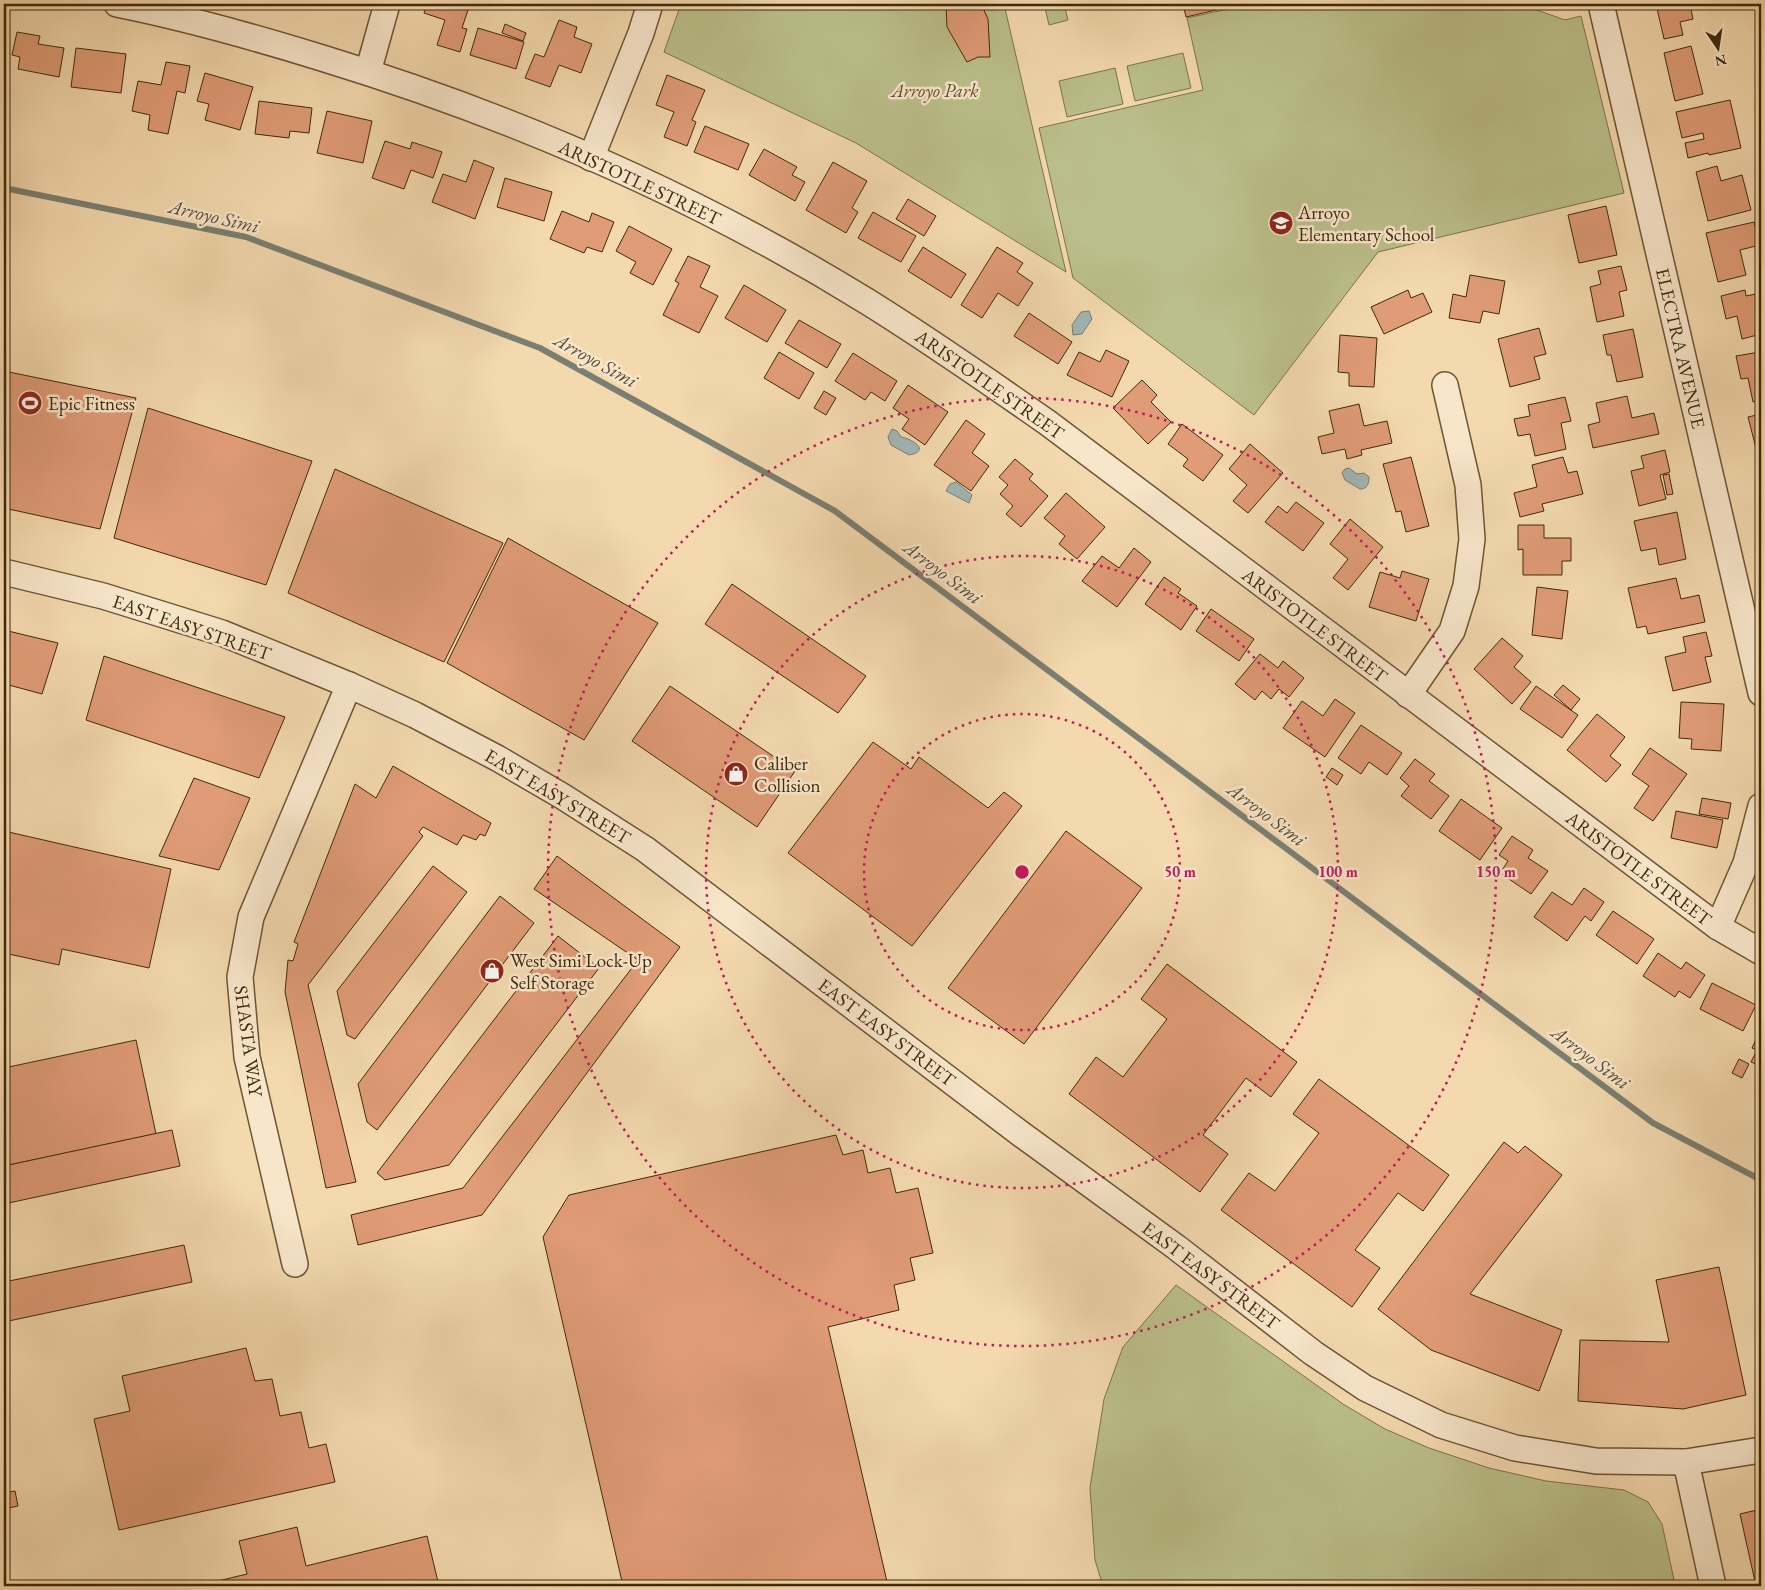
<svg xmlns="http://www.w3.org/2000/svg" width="1765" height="1590" font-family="'EB Garamond',serif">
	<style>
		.green { fill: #bbbf8b; stroke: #7d744a }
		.water { fill: #a1b7b7; stroke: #7a7f72 }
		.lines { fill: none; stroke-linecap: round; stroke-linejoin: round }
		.stream { stroke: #7a7f72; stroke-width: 6 }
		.building { fill: #e09c77; stroke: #3f2a0a }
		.minor-casing { stroke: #6c5633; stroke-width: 28 }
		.minor { stroke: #f8e6cb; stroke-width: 25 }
		.ring { fill: none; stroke: #c2185b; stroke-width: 2.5; stroke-dasharray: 2.5 5 }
		.labels { text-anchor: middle; stroke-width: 5; stroke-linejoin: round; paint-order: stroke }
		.park-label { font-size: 19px; font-style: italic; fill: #5e4f2a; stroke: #f8e6cb }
		.street-label { font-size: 19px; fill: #3f2a0a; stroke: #f8e6cb }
		.poi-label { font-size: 19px; fill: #3f2a0a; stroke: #f8e6cb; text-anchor: start }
		.water-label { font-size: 20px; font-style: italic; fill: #584d35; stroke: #f8e6cb }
		.centre { fill: #c2185b; stroke: #f8e6cb; stroke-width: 2.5 }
		.ring-label { font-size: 15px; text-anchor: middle; font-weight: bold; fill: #c2185b; stroke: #f8e6cb; stroke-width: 5; stroke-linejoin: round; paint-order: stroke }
	</style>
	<rect width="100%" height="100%" fill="#f4d9af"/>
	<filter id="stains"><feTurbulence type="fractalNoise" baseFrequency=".004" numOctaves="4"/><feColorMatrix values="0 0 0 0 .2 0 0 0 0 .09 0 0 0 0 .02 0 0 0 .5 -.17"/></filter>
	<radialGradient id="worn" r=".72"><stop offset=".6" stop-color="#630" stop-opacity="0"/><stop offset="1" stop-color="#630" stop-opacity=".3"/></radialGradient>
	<g class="green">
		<polygon points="681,4 1004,4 1066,272 856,143 664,52"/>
		<polygon points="1044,4 1064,4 1068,20 1049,25"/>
		<polygon points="1251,4 1520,4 1565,20 1581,16 1624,193 1378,252 1254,415 1073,278 1039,128 1203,90 1187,18"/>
		<polygon points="1183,53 1191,88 1135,101 1127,66"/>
		<polygon points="1115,68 1123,104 1067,117 1059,81"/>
		<polygon points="1176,1285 1343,1404 1385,1429 1429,1448 1489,1468 1546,1481 1624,1490 1648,1502 1662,1524 1674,1580 1670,1586 1103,1586 1095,1560 1090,1488 1104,1399 1123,1347"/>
	</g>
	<g class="water">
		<polygon points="1089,311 1092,319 1082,334 1073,335 1072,325 1081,312"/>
		<path d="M892,429L897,431L901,437C913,439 931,451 909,455L891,445L888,437Z"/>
		<path d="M1349,468L1357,474L1364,473L1369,477C1369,484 1367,489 1360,489L1345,480L1342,473L1345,469Z"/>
		<polygon points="956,482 972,495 969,503 946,491 950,484"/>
	</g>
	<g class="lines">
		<polyline class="stream" points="4,188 246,237 540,348 835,511 1653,1123 1761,1180"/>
	</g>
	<g class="building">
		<polygon points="427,4 470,4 462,28 467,29 460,52 437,45 445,20 424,13"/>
		<polygon points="946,4 981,4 988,19 990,57 978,57 967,62 947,27"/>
		<polygon points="1183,4 1242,4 1186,17"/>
		<polygon points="1656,4 1690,4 1693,19 1680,22 1683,35 1664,39"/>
		<polygon points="559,20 577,27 574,37 592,44 581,73 559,65 550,87 525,78 535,54 544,57"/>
		<polygon points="505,24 526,33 523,41 502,33"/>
		<polygon points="478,28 524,42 516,69 470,55"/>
		<polygon points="17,32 40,36 38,44 64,48 59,77 18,69 20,57 12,55"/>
		<polygon points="1691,46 1703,94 1675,101 1664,53"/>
		<polygon points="76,48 126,54 121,93 71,87"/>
		<polygon points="166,62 190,66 185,93 177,91 168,134 148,130 150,115 132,111 138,81 161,85"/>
		<polygon points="205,73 253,87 240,130 205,120 209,104 197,101"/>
		<polygon points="667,75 705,90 692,120 696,122 687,146 664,137 674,112 656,105"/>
		<polygon points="1730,100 1741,148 1709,155 1708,153 1688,158 1685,143 1704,139 1703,133 1682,138 1676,112"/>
		<polygon points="259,101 312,108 309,133 290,131 289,138 255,134"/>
		<polygon points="327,111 372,121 363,163 317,153"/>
		<polygon points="705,126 749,144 738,170 694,152"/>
		<polygon points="385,141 410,149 412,142 442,152 433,178 411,170 404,189 372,178"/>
		<polygon points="764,149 797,167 792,175 805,182 795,201 749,175"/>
		<polygon points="474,160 494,168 475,219 432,202 443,174 466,182"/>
		<polygon points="833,162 867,181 852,208 858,212 846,233 806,210"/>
		<polygon points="1717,166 1721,181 1742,175 1751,210 1708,221 1696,172"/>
		<polygon points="505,178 552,192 544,221 497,207"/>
		<polygon points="908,199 936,216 924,236 896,219"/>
		<polygon points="1606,206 1617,255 1579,263 1568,215"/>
		<polygon points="562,211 589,222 592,213 614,222 602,252 587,247 584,253 550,239"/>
		<polygon points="873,212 916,236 901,262 858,238"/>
		<polygon points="1754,222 1760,245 1740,250 1746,275 1718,282 1706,233"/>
		<polygon points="629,226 672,249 653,285 630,273 636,262 616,251"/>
		<polygon points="923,247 966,274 951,298 908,271"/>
		<polygon points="997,247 1023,263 1017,272 1033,283 1018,306 998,293 982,318 961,305"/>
		<polygon points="688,256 710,266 700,287 718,296 699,333 663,315 679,283 675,281"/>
		<polygon points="1621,266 1627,290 1619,292 1624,316 1597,322 1590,287 1601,284 1598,271"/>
		<polygon points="1470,275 1505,281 1499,314 1483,311 1480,323 1449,318 1453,294 1466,297"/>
		<polygon points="744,285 786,310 767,342 725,318"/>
		<polygon points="1408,290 1411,298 1423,293 1432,312 1384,334 1371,307"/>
		<polygon points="1745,290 1746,296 1761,293 1761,334 1742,339 1737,316 1726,319 1721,296"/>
		<polygon points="1029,313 1072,342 1058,364 1014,336"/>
		<polygon points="799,320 841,344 827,368 785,343"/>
		<polygon points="1539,328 1546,354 1534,357 1540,379 1510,387 1498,339"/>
		<polygon points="1633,329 1643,377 1617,382 1611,355 1607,355 1603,335"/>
		<polygon points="1340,335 1377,338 1374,387 1349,386 1349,373 1338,372"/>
		<polygon points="1106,350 1129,361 1112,397 1067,375 1079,352 1100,362"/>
		<polygon points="779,352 814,373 799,399 764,378"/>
		<polygon points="1760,352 1761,358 1761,400 1753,402 1748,378 1741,379 1736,356"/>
		<polygon points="853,353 897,381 885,401 871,392 865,400 835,381"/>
		<polygon points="4,371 136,398 100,529 4,508"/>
		<polygon points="1142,380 1157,395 1151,402 1171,422 1148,444 1113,408"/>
		<polygon points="908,385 948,412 925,445 902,429 909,419 893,408"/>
		<polygon points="824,391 836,398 826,415 814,408"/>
		<polygon points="1627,396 1632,418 1654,413 1659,434 1593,448 1588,425 1600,422 1596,403"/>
		<polygon points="1565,397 1571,421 1561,423 1566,449 1535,456 1530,434 1518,436 1514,419 1530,416 1528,405"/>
		<polygon points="1359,404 1364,426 1387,421 1392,443 1361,450 1362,455 1347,459 1345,449 1322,454 1318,437 1334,433 1329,411"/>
		<polygon points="148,408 312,461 266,585 114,538"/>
		<polygon points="1761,414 1761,464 1760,464 1748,417"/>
		<polygon points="966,420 985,434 972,453 989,466 971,491 934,465"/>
		<polygon points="1182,424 1223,455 1203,481 1183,466 1188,459 1168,444"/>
		<polygon points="1250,444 1283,473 1248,513 1233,501 1247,485 1229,469"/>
		<polygon points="1665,450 1670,472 1660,475 1666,499 1639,506 1631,471 1644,468 1641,456"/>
		<polygon points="1411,457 1429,526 1406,532 1401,511 1396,512 1383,464"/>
		<polygon points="1563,457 1568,473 1577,471 1583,494 1542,504 1544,511 1520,517 1514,493 1537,487 1532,465"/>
		<polygon points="1015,459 1033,474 1029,479 1048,496 1021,527 1006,514 1013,506 1000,494 1008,485 999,477"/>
		<polygon points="335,469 503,543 444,662 288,593"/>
		<polygon points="1669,474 1673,494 1667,495 1663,475"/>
		<polygon points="1066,493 1105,527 1077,559 1059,544 1065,536 1044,518"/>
		<polygon points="1296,502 1324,523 1303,551 1265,522 1278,506 1287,513"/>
		<polygon points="1677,512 1686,559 1659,565 1656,548 1641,551 1634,521"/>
		<polygon points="1350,519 1383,547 1348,590 1333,578 1348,559 1330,544"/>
		<polygon points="1518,525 1544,525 1544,538 1571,538 1571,561 1562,561 1562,575 1523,575 1523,549 1518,550"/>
		<polygon points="508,538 658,623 584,740 447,663"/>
		<polygon points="1134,548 1151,562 1117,607 1082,581 1102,556 1119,568"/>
		<polygon points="1402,571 1429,579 1416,621 1369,607 1380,572 1400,578"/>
		<polygon points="1164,577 1181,589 1178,593 1197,606 1181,630 1145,604"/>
		<polygon points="1676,578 1681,599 1699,595 1705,622 1648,634 1646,626 1637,628 1628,588"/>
		<polygon points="732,584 866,676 838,713 705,624"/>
		<polygon points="1537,587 1568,591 1562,639 1532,635"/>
		<polygon points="1211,609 1254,639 1239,661 1196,631"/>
		<polygon points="4,630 58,643 42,694 5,684 4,696"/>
		<polygon points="1706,632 1712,656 1705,657 1711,682 1673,691 1665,657 1686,652 1683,637"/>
		<polygon points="1502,638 1523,656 1514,667 1531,682 1512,704 1474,669"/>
		<polygon points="1260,654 1278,668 1283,661 1304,678 1289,697 1279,689 1271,699 1262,691 1255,700 1235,684"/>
		<polygon points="104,656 285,717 259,778 86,720"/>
		<polygon points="1563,685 1580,699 1571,710 1554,695"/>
		<polygon points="670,686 795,771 757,827 632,741"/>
		<polygon points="1536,686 1578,715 1562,738 1520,709"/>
		<polygon points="1335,699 1355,713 1325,757 1283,728 1302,701 1323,716"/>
		<polygon points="1681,702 1724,704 1721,751 1691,749 1692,739 1679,738"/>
		<polygon points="1597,714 1625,737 1610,756 1621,765 1606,782 1567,750"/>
		<polygon points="1361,725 1402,753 1387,775 1369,762 1361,774 1338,758"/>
		<polygon points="873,742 911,769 919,757 988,808 1004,792 1022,806 912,946 788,853"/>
		<polygon points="1650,748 1687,774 1653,821 1634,808 1649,786 1632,774"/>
		<polygon points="1415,759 1435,774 1429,781 1449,796 1431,819 1401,796 1409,786 1400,778"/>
		<polygon points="393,766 491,823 485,836 480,834 476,840 463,835 457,845 423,827 419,832 423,836 308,985 356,1182 326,1188 285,992 288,960 293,961 298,944 294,942 355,784 376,798"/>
		<polygon points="1332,768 1343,775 1337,785 1326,777"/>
		<polygon points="194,778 250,798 219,870 159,856"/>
		<polygon points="1702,798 1731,803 1728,819 1699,814"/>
		<polygon points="1461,799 1502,828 1480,860 1439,831"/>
		<polygon points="1676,811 1723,820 1717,848 1671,838"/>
		<polygon points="4,831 171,869 149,968 62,949 59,965 4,953"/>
		<polygon points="1066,831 1142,888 1024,1044 948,988"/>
		<polygon points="1512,836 1533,850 1528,858 1548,871 1531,894 1500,873 1508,861 1499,855"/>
		<polygon points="557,856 680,947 482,1215 358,1245 351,1215 463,1188 638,960 534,889"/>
		<polygon points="433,866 467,892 355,1039 347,1035 337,991"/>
		<polygon points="1584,888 1604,902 1591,921 1585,916 1567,941 1534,917 1552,892 1572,905"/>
		<polygon points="500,896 534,923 377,1130 367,1122 358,1084"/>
		<polygon points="1613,911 1654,939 1637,964 1596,935"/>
		<polygon points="558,936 599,968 449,1165 385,1180 377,1173"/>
		<polygon points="1658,953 1681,969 1686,962 1705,975 1690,998 1679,991 1675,997 1643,976"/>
		<polygon points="1167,964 1297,1062 1271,1097 1246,1078 1203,1135 1228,1154 1200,1192 1069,1094 1096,1057 1123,1077 1167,1019 1141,999"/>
		<polygon points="1712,983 1756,1005 1743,1031 1700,1009"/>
		<polygon points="1761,1028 1761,1066 1751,1062 1757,1050 1752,1048"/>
		<polygon points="136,1040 156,1134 4,1166 4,1068"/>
		<polygon points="1739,1059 1749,1064 1742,1078 1732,1073"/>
		<polygon points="1319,1079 1449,1175 1423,1211 1398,1193 1355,1250 1380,1268 1352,1307 1221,1210 1249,1173 1275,1191 1319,1133 1293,1114"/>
		<polygon points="172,1130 180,1166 4,1204 4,1166"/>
		<polygon points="836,1135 843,1155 863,1150 868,1173 890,1168 896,1193 918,1188 933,1253 910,1258 915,1280 894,1285 899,1310 828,1327 888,1586 623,1586 543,1237 569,1195"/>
		<polygon points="1504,1142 1518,1153 1525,1146 1562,1175 1470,1294 1562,1330 1539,1391 1431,1350 1378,1309"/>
		<polygon points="184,1245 192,1282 4,1322 4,1259 9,1281"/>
		<polygon points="1719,1267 1746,1395 1683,1409 1578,1401 1580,1340 1669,1342 1656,1280"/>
		<polygon points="246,1348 255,1381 272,1379 280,1416 301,1412 309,1448 326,1444 335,1482 119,1530 94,1419 130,1411 122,1376"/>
		<polygon points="15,1491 18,1506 4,1509 4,1493"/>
		<polygon points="1761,1509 1761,1586 1756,1586 1740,1514"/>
		<polygon points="297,1527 306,1566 427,1536 439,1586 197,1586 247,1574 239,1541"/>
	</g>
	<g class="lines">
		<defs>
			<g id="minor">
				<path d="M117,4C187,18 254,37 322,58C512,116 698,197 868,302C929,340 988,381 1048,423L1718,927L1761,952"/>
				<polyline points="1601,4 1761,693"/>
				<polyline points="368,72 387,4"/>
				<polyline points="591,158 641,33 650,4"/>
				<polyline points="4,572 103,596 222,633 349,685 415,715 497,758 562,796 645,849 1021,1134 1176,1247 1313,1353 1365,1388 1441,1425 1515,1448 1596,1461 1686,1462 1761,1450"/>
				<polyline points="1408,695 1452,631 1466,586 1472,539 1468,485 1445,385"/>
				<polyline points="1718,927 1746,863 1761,806"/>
				<polyline points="295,1264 247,1057 240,977 251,917 349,685"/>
				<polyline points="1686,1462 1713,1586"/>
			</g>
		</defs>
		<use href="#minor" class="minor-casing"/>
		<use href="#minor" class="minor"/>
	</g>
	<g class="ring">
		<circle cx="1022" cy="872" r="158"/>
		<circle cx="1022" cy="872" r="316"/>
		<circle cx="1022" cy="872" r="474"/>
	</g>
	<defs>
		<symbol id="school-disc" viewBox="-11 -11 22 22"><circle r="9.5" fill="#8f2418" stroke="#f8e6cb"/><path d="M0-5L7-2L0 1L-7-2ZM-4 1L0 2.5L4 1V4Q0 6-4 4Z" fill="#fff"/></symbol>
		<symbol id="stadium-disc" viewBox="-11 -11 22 22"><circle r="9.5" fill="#8f2418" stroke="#f8e6cb"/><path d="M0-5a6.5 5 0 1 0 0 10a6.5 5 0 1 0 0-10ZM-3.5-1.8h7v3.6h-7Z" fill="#fff"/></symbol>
		<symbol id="shop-disc" viewBox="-11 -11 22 22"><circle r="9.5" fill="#8f2418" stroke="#f8e6cb"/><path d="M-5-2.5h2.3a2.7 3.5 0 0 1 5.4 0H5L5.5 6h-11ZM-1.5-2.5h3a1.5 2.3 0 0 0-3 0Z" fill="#fff"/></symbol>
	</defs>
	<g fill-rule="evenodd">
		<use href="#school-disc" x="1267" y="209" width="28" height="28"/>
		<use href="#stadium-disc" x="16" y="389" width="28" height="28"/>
		<use href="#shop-disc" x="722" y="760" width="28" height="28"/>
		<use href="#shop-disc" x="478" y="957" width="28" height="28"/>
	</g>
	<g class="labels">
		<g class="park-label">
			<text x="935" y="97">Arroyo Park</text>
		</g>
		<g class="street-label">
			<text transform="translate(640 182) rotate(25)" y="7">ARISTOTLE STREET</text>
			<text transform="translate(1681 348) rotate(77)" y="7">ELECTRA AVENUE</text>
			<text transform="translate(990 384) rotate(35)" y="7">ARISTOTLE STREET</text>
			<text transform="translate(1315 625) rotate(37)" y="7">ARISTOTLE STREET</text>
			<text transform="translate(192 627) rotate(19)" y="7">EAST EASY STREET</text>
			<text transform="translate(558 796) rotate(31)" y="7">EAST EASY STREET</text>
			<text transform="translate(1639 868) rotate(37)" y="7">ARISTOTLE STREET</text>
			<text transform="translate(887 1032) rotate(37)" y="7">EAST EASY STREET</text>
			<text transform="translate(249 1041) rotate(82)" y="7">SHASTA WAY</text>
			<text transform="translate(1211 1275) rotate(37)" y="7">EAST EASY STREET</text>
		</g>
		<g class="poi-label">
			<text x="1298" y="219">Arroyo<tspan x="1298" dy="22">Elementary School</tspan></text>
			<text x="48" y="410">Epic Fitness</text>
			<text x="754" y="770">Caliber<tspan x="754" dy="22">Collision</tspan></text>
			<text x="510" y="967">West Simi Lock-Up<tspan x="510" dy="22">Self Storage</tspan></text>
		</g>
		<g class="water-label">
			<text transform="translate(214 216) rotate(13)" y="7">Arroyo Simi</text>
			<text transform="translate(596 360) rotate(29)" y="7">Arroyo Simi</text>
			<text transform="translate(943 572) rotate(37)" y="7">Arroyo Simi</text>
			<text transform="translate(1267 814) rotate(37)" y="7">Arroyo Simi</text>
			<text transform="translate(1591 1057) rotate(37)" y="7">Arroyo Simi</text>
		</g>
	</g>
	<circle cx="1022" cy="872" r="8" class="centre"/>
	<g class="ring-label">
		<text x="1180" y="877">50 m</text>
		<text x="1338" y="877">100 m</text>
		<text x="1496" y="877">150 m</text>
	</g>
	<rect width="1765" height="1590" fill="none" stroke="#f4d9af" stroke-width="20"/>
	<rect x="5" y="5" width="1755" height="1580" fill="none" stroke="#3f2a0a" stroke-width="2.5"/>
	<rect x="10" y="10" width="1745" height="1570" fill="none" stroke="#3f2a0a"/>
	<g transform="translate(1718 48) rotate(167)" stroke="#f8e6cb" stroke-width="4" paint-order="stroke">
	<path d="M0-4L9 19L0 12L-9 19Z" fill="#3f2a0a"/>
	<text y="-8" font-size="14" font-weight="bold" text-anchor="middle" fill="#3f2a0a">N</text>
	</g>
	<rect width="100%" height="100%" filter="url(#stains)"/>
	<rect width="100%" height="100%" fill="url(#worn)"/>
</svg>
